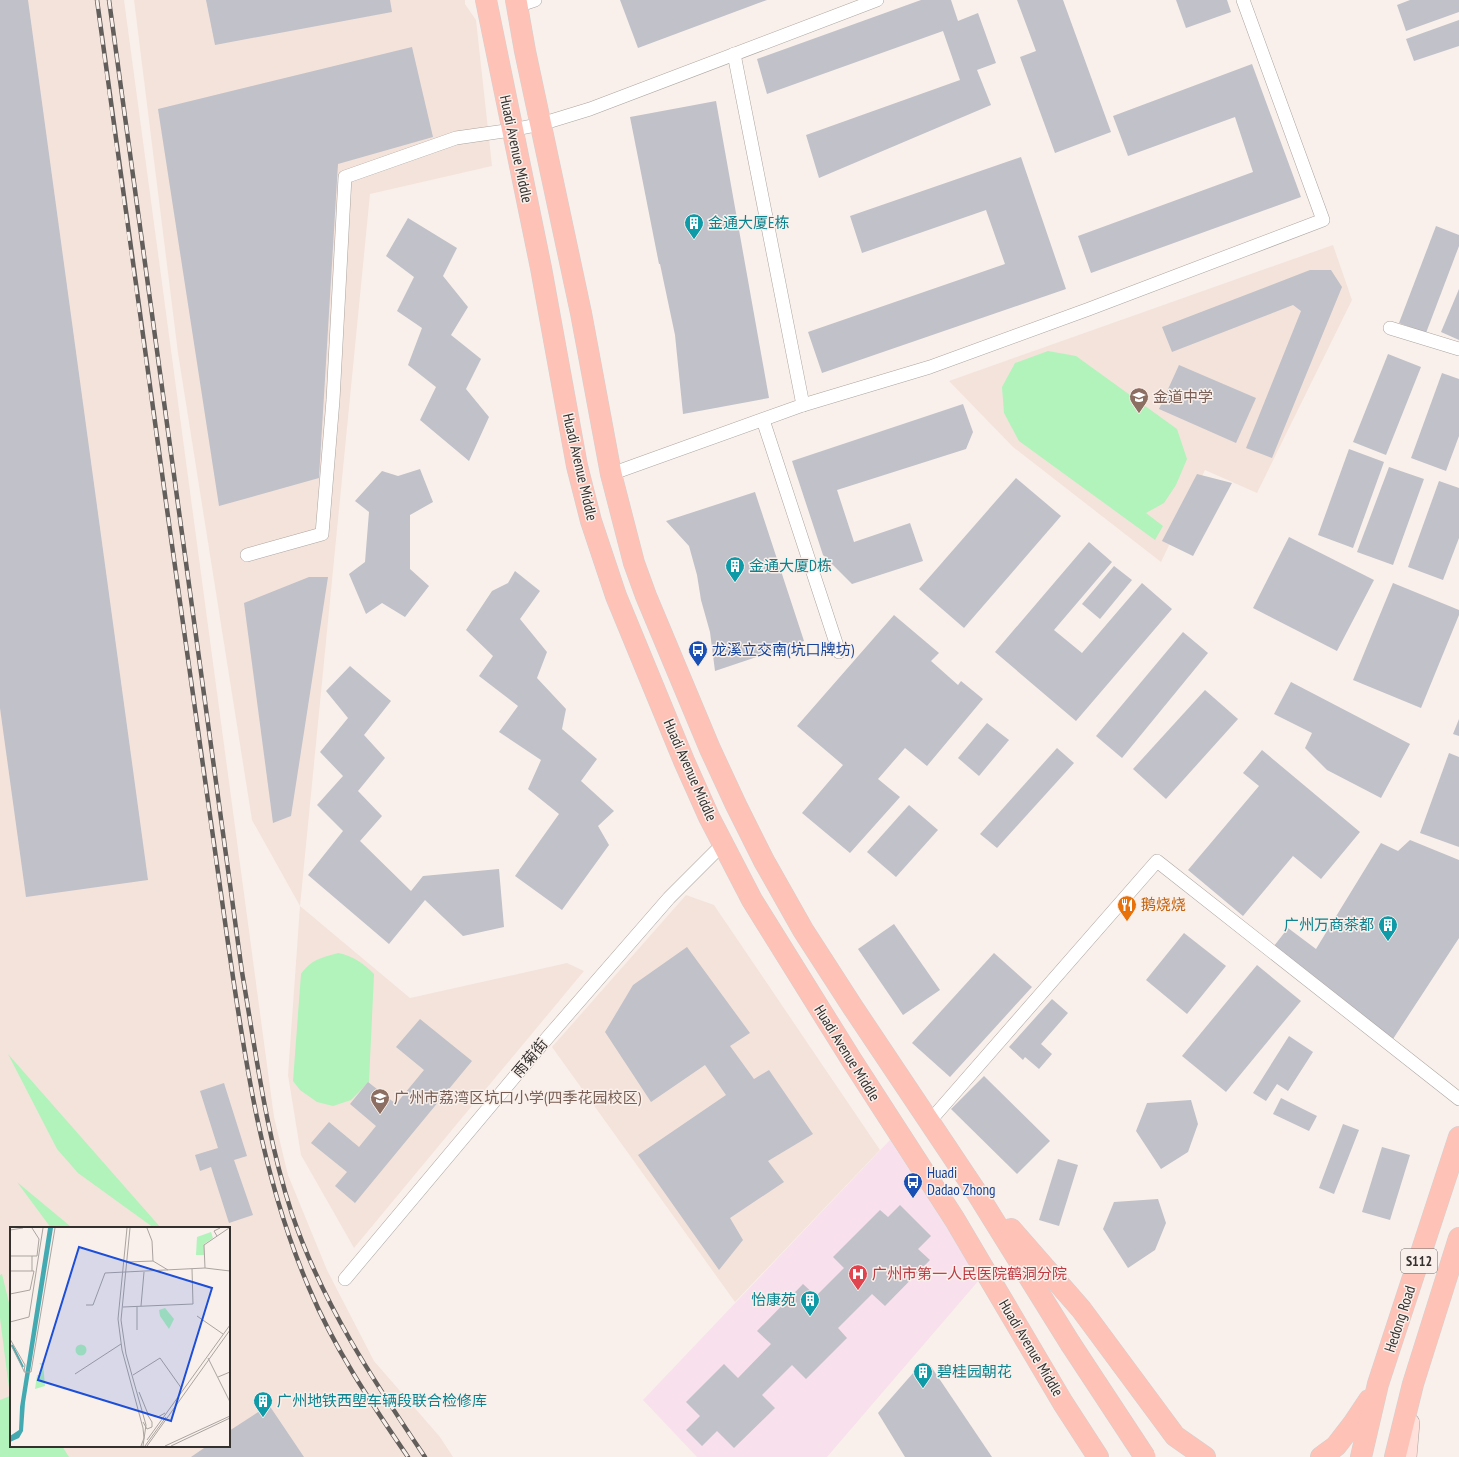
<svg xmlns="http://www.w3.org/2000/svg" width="1459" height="1457" font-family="'PT Sans Narrow','Noto Sans SC',sans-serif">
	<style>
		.built { fill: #f4e3db; fill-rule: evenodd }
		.medical { fill: #f8e0ec }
		.green { fill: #b1f3bb }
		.building { fill: #c0c1c9 }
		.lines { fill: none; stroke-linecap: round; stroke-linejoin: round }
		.minor-casing { stroke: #aca49f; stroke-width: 14 }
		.secondary-casing { stroke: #aca49f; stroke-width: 20 }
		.primary-casing { stroke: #d2d1d1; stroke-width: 22 }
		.minor { stroke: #fff; stroke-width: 13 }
		.secondary { stroke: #ffe0db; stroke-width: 19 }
		.primary { stroke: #fec2b7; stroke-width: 21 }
		.rail-casing { stroke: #625e5b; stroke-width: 4.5 }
		.rail { stroke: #f9f0eb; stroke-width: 3; stroke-dasharray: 9; stroke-linecap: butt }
		.primary-bridge-casing { stroke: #d2d1d1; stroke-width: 22; stroke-linecap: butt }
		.primary-bridge { stroke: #fec2b7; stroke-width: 21 }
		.labels { text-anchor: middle; stroke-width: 3; stroke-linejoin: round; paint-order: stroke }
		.shield { fill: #f9f0eb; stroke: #6e6a67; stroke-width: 1 }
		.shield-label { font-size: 14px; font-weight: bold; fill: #33302e }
		.street-label { font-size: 15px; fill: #33302e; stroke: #f9f0eb }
		.culture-label { font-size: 15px; fill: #0d838f; stroke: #f9f0eb; text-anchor: start }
		.education-label { font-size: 15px; fill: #785e54; stroke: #f9f0eb; text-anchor: start }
		.transit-label { font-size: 15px; fill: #164399; stroke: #f9f0eb; text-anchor: start }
		.food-label { font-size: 15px; fill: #c56008; stroke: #f9f0eb; text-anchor: start }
		.health-label { font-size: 15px; fill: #be3a42; stroke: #f9f0eb; text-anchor: start }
		.inset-river { fill: none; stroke: #44aab1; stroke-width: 2 }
		.inset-road { fill: none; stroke: #aaa39f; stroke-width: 1 }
		.view { fill: #1d4ed8; fill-opacity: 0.15; stroke: #1d4ed8; stroke-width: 2 }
		.inset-edge { fill: none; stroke: #33302e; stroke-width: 2 }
	</style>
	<rect width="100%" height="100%" fill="#f9f0eb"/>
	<g class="built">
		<path d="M0,0H124L274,1117L288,1175L327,1270L374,1361L440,1437L453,1457H0ZM11,1228H229V1446H11Z"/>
		<polygon points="134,0 465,0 465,4 476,20 492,166 370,194 300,906 410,998 567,963 584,971 354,1248 301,1155 288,1075 300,906 252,820 178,353"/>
		<polygon points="1333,245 1352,300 1257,493 1205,470 1161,562 1013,447 949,381"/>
		<polygon points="686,895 714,905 880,1150 735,1302 552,1047"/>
	</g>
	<polygon class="medical" points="890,1140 980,1279 827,1457 697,1457 643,1400"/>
	<g class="green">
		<polygon points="1048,351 1076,356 1177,429 1187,459 1176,485 1164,503 1146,513 1163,526 1155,540 1019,441 1004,413 1002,387 1015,363"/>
		<path d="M338,953C353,956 363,963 374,974L369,1082L351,1100L333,1106L317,1102L300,1090L293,1081L301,974C312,959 321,958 338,953Z"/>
		<polygon points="8,1054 161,1228 154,1228 78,1173 57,1149"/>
		<polygon points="17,1182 70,1226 72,1228 51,1228"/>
		<polygon points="2,1274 11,1311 11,1446 62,1446 69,1457 0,1457 0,1400 10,1396 0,1318 0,1275"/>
	</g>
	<g class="building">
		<polygon points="0,0 28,0 148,880 26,897 0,708"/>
		<polygon points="206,0 390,0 392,12 215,45"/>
		<polygon points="620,0 767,0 638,48"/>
		<polygon points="921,0 951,0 958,21 978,13 996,63 977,70 991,105 819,178 806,135 960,80 943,31 767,94 757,59"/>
		<polygon points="1017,0 1063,0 1111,132 1055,153 1020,57 1036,51"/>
		<polygon points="1176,0 1227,0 1231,12 1186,28"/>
		<polygon points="1410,0 1459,0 1459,12 1406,31 1397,5"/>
		<polygon points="1459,20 1459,46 1414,61 1406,39"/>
		<polygon points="412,47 433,137 338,164 319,478 219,506 158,109"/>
		<polygon points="1252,64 1301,197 1091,273 1078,236 1253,172 1235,117 1128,156 1113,116"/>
		<polygon points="716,101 769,398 683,414 675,335 660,264 659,264 630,117"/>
		<polygon points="1021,157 1066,289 822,373 808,332 1005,264 986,210 862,253 850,216"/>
		<polygon points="408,218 457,248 443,276 468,307 451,335 481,359 466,389 489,417 469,461 420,420 436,387 408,365 422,328 397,311 414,277 386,256"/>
		<polygon points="1436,226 1459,235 1459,246 1426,333 1399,323"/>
		<polygon points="1310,270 1331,270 1342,287 1272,458 1246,448 1301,311 1293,305 1172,352 1162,327"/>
		<polygon points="1459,289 1459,340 1441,332"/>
		<polygon points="1388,354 1421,367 1386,455 1353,442"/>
		<polygon points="1179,365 1256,398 1236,443 1159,409"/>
		<polygon points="1442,373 1459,379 1459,436 1446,471 1411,458"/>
		<polygon points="963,404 973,432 966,449 837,490 854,542 910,523 923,561 852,584 823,555 792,461"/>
		<polygon points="1349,449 1384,462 1353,548 1318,535"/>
		<polygon points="1389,467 1424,479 1393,565 1357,552"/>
		<polygon points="420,469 433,502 410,515 410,569 429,586 405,617 382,603 366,614 349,574 365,562 369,512 355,501 382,471 398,476"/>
		<polygon points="1197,474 1232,483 1193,556 1162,541"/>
		<polygon points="1016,478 1061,516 964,628 919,589"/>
		<polygon points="1439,481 1459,488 1459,538 1443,580 1408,567"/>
		<polygon points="755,492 804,641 715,671 710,632 701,600 697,575 689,546 666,521"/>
		<polygon points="1289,537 1374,580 1337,651 1253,608"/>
		<polygon points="1089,542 1112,562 1054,630 1082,653 1142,583 1172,609 1076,721 995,652"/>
		<polygon points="1114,566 1132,580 1100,619 1082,604"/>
		<polygon points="515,571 540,591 520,619 547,652 537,678 566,709 562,729 597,759 581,781 614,811 598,826 609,845 562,910 515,876 559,814 528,789 541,760 499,732 518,706 479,676 493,656 466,630 492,591 508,583"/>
		<polygon points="309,577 328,577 291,816 273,823 244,603"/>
		<polygon points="1393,583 1459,610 1459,615 1421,708 1353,680"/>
		<polygon points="894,615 939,653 931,661 958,685 961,681 983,699 927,766 905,748 878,779 900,797 850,853 802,813 843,765 797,726"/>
		<polygon points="1183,632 1208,653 1122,758 1096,736"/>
		<polygon points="350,666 391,701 364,735 385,758 358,791 382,816 360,841 411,891 423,876 499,869 504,927 463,936 425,900 389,944 308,875 343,831 317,805 343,776 320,752 348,718 326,691"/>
		<polygon points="1291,682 1410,744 1381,798 1327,770 1305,748 1312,733 1274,714"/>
		<polygon points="1205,690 1238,719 1166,799 1133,769"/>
		<polygon points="1459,719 1459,736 1453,734"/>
		<polygon points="987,723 1009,740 979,776 958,758"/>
		<polygon points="1057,748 1074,763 997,848 980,834"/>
		<polygon points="1262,750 1360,832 1321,879 1293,856 1243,916 1188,870 1259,786 1243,773"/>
		<polygon points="1449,753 1459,757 1459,847 1420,833"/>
		<polygon points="909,805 938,830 896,877 867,852"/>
		<polygon points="1410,840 1459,860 1459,938 1393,1039 1274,946 1288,928 1316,949 1381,843 1398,851"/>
		<polygon points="894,924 940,990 903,1015 858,949"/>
		<polygon points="1184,933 1226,966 1187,1014 1146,980"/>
		<polygon points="687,947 750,1033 730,1046 754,1079 769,1070 813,1134 768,1161 784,1182 730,1218 743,1240 719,1270 638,1155 726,1095 705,1065 651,1102 605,1032 633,985"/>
		<polygon points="994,953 1032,987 950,1077 912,1043"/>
		<polygon points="1257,965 1301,1001 1226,1092 1182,1056"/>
		<polygon points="1052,999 1068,1013 1041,1044 1052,1054 1039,1069 1025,1057 1023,1060 1009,1047"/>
		<polygon points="420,1019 472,1061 355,1203 335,1186 347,1172 311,1143 329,1122 359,1147 376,1126 350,1104 368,1082 396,1104 424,1070 396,1047"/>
		<polygon points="1289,1036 1313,1052 1288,1091 1277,1084 1266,1101 1253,1093"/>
		<polygon points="984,1076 1050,1141 1017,1174 951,1109"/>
		<polygon points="224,1083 247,1156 234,1160 253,1215 229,1223 211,1167 200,1171 195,1155 218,1148 200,1091"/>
		<polygon points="1281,1098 1317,1116 1309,1131 1273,1114"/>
		<polygon points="1191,1100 1198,1124 1188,1152 1161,1169 1136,1131 1147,1103"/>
		<polygon points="1343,1124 1359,1130 1334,1194 1319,1188"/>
		<polygon points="1382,1147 1410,1155 1390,1220 1362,1212"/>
		<polygon points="1058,1159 1078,1165 1059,1226 1039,1220"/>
		<polygon points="1158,1199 1166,1223 1155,1250 1128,1268 1103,1229 1114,1202"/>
		<polygon points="900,1205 931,1236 918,1249 930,1260 885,1306 872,1294 838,1328 847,1338 806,1379 792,1365 762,1395 775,1408 734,1448 717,1431 702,1446 686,1430 700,1416 686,1402 724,1364 738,1378 771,1344 757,1331 803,1284 816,1296 844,1268 833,1257 880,1210 888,1217"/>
		<polygon points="921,1364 930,1365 992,1457 905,1457 878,1413"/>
		<polygon points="269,1405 304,1457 191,1457 207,1446 229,1446 229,1431"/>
	</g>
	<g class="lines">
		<defs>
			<g id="minor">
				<polyline points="517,6 535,0"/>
				<polyline points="734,54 803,405"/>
				<polyline points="1390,328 1459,349"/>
				<polyline points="763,420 839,652"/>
				<polyline points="611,474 803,405 930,367 1089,309 1323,220 1243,0"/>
				<polyline points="247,555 322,534 333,400 345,177 456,138 512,130 541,124 590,109 877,0"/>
				<polyline points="929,1122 1157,861 1459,1099"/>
				<polyline points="345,1279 548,1037 669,898 723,844"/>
			</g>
			<polyline id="secondary" points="1407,1457 1410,1423"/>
			<g id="primary">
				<polyline points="486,0 541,268 577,466 591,521 616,596 684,761 709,817 752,900 851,1059 955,1220 1063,1403 1098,1457"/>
				<polyline points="516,0 525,51 581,313 611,474 634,563 646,596 710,749 736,805 764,861 803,930 852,1006 975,1190 1070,1343"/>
				<polyline points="1011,1229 1081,1309 1175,1436 1205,1457"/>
				<polyline points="1321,1457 1336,1446 1353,1424 1369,1400"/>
				<polyline points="1361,1457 1378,1384 1459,1137"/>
				<polyline points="1395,1457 1413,1384 1459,1238"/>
			</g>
		</defs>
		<use href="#minor" class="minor-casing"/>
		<use href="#secondary" class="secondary-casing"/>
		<use href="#primary" class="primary-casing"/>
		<use href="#minor" class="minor"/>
		<use href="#secondary" class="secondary"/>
		<use href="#primary" class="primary"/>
		<defs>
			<g id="rail">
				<path d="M97,0C126,222 158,444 189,666C201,756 214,846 227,936C244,1055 261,1176 309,1288C334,1348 371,1403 408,1457"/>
				<path d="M109,0L242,972C256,1053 266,1135 292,1214C322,1303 373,1380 425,1457"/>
			</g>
		</defs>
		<use href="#rail" class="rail-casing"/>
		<use href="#rail" class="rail"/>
		<defs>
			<polyline id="primary-bridge" points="1070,1343 1145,1457"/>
		</defs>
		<use href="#primary-bridge" class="primary-bridge-casing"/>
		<use href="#primary-bridge" class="primary-bridge"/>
	</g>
	<defs>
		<symbol id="building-pin" viewBox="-11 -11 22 30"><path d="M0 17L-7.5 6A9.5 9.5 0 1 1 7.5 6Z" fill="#0f9aa8" stroke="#f9f0eb"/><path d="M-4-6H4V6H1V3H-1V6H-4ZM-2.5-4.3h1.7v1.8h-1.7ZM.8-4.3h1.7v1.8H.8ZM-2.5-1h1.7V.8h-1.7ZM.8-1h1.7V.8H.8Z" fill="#fff"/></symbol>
		<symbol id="school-pin" viewBox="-11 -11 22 30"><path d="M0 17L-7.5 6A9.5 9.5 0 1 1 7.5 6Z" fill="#8d6e63" stroke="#f9f0eb"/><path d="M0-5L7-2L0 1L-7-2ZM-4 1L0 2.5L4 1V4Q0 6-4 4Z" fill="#fff"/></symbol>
		<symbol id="bus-pin" viewBox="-11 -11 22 30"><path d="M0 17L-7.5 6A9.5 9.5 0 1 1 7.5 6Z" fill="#1a4fb4" stroke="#f9f0eb"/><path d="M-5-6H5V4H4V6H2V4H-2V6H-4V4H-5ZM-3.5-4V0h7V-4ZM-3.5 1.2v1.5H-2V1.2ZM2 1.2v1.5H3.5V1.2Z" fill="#fff"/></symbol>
		<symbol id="restaurant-pin" viewBox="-11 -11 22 30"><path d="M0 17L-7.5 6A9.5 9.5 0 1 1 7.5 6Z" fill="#e8710a" stroke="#f9f0eb"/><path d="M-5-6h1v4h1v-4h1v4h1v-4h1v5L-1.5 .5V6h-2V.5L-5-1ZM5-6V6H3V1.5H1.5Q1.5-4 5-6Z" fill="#fff"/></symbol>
		<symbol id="hospital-pin" viewBox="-11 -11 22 30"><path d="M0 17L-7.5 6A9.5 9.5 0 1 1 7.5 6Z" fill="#e0444e" stroke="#f9f0eb"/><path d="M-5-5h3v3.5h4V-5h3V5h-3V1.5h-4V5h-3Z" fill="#fff"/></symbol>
	</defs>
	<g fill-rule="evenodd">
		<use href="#building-pin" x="683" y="212" width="22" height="30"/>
		<use href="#school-pin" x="1128" y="386" width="22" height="30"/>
		<use href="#building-pin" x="724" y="555" width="22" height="30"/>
		<use href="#bus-pin" x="687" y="639" width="22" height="30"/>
		<use href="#restaurant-pin" x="1116" y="894" width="22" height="30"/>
		<use href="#building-pin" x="1377" y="914" width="22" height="30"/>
		<use href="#school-pin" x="369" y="1087" width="22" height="30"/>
		<use href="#bus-pin" x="902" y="1171" width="22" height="30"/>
		<use href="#hospital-pin" x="847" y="1263" width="22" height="30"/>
		<use href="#building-pin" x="799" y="1289" width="22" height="30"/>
		<use href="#building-pin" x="912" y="1361" width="22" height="30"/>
		<use href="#building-pin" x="252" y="1390" width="22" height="30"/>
	</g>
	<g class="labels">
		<rect class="shield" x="1401" y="1249" width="36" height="24" rx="3"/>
		<g class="shield-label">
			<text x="1419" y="1266">S112</text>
		</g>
		<g class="street-label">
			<text transform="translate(516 149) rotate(78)" y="5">Huadi Avenue Middle</text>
			<text transform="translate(580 467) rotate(77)" y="5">Huadi Avenue Middle</text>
			<text transform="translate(690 770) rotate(66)" y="5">Huadi Avenue Middle</text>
			<text transform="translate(847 1053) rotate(58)" y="5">Huadi Avenue Middle</text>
			<text transform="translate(530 1058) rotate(-50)" y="5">雨菊街</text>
			<text transform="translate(1400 1319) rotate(-72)" y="5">Hedong Road</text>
			<text transform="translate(1031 1348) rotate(59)" y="5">Huadi Avenue Middle</text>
		</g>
		<g class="culture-label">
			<text x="708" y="228">金通大厦E栋</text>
			<text x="749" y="571">金通大厦D栋</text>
			<text x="1374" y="930" text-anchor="end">广州万商茶都</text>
			<text x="796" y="1305" text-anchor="end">怡康苑</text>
			<text x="937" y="1377">碧桂园朝花</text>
			<text x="277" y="1406">广州地铁西塱车辆段联合检修库</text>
		</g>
		<g class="education-label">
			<text x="1153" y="402">金道中学</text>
			<text x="394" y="1103">广州市荔湾区坑口小学(四季花园校区)</text>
		</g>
		<g class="transit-label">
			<text x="712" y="655">龙溪立交南(坑口牌坊)</text>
			<text x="927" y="1178">Huadi<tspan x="927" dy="17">Dadao Zhong</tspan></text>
		</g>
		<g class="food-label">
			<text x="1141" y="910">鹅烧烧</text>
		</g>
		<g class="health-label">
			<text x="872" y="1279">广州市第一人民医院鹤洞分院</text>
		</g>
	</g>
	<g transform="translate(10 1227)">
		<rect width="220" height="220" fill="#f9f0eb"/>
		<path d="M201,5L203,11L194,17V28H186L187,10ZM155,81L164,92L159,102L150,89L149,83ZM65.5 123a5.5 5.5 0 1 1 11 0a5.5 5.5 0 1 1-11 0ZM29,136H33L35,159L25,162L27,148H31L32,139Z" fill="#b1f3bb"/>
		<path d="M38,1H43L15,176L13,204L9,211L0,215V209L9,203L10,180Z" fill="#44aab1"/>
		<path class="inset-river" d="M2,118L13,140"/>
		<path class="inset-road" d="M117,1L108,92L112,123L133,201L134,211L131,219M120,1L111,93L116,127L136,198L133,219M137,1L142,14L143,34M0,3L13,1M207,9L204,4L210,1M0,29H22V44H0V67M22,29H27L29,12L22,1M117,35L143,34L158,43M195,41L194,18L219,1M0,67L20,63L24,44H22M76,78H83L95,46L195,41L220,44M131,79L134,45M113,80L183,77L182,42M127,80V103M187,89L213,107M0,95L19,90L33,1M0,112L15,138L14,145M0,116L14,144M198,131L220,175M14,145H21L45,1M65,147L111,117M123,148L150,131L172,162M208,150L220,145M129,165L138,187L148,190L155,186M133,195L137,202L142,200V195L137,187M137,213L220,98M135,219L156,190M137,219L220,103M155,219L220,189M161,219L220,191"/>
		<path class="view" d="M69,20L202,61L161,194L28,153Z"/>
		<rect width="220" height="220" class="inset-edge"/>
	</g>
</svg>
